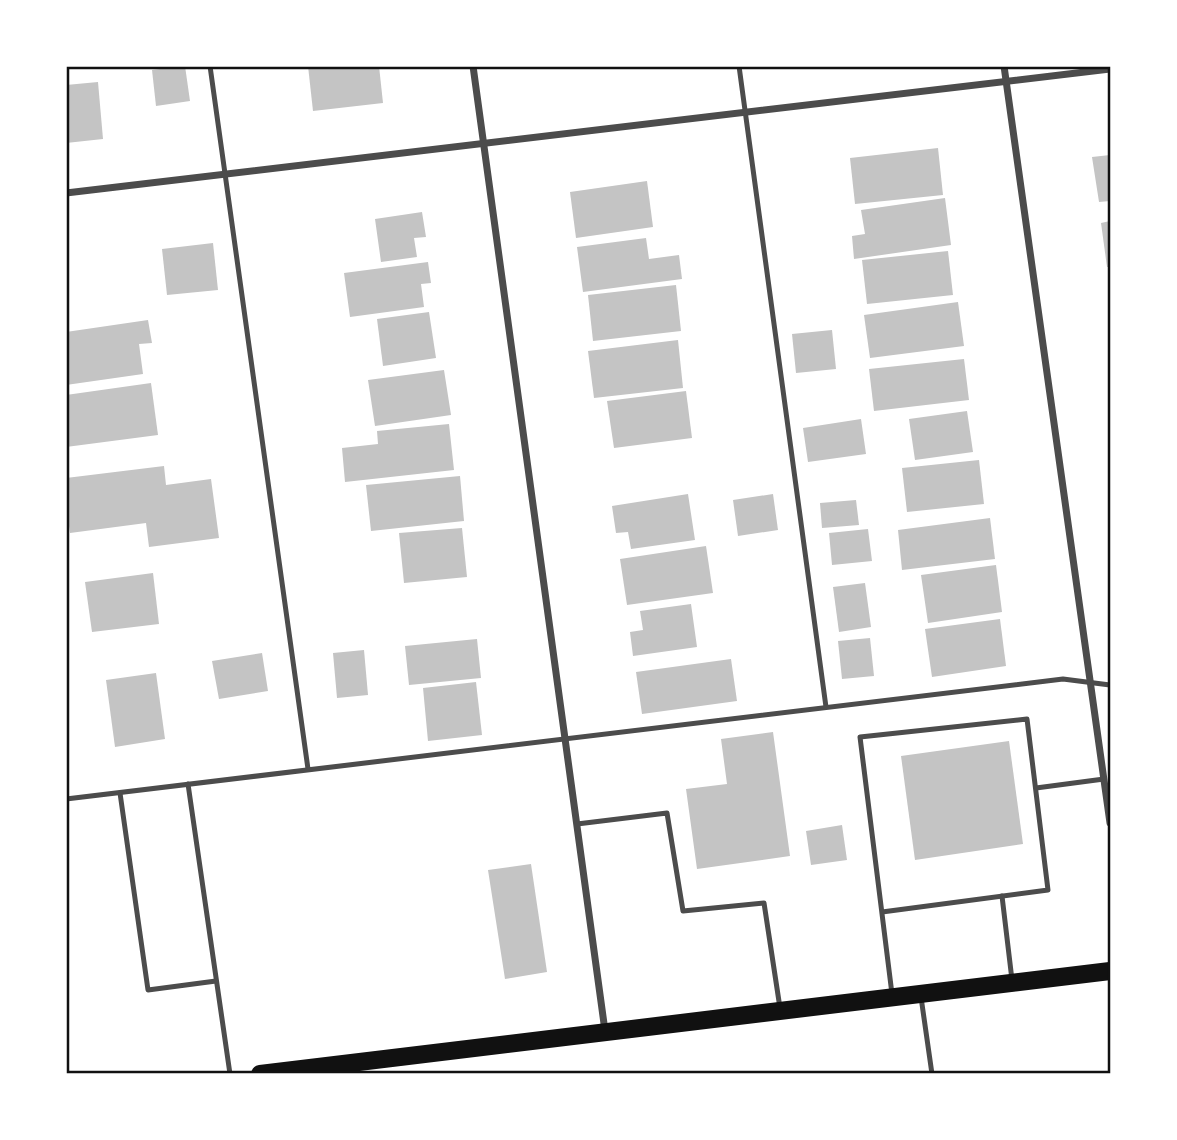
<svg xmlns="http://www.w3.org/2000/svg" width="1177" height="1140" font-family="Merriweather,serif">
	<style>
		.building { fill: #c4c4c4 }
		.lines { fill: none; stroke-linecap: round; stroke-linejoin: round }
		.service { stroke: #4c4c4c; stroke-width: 5 }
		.minor { stroke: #4c4c4c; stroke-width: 7 }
		.primary { stroke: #111; stroke-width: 18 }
		.neatline { fill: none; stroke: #111; stroke-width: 2.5 }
	</style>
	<rect width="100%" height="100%" fill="#fff"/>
	<g class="building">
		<polygon points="185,66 190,101 156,106 152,70"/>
		<polygon points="308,66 379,66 383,103 313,111"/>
		<polygon points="98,82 103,139 66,143 66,85"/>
		<polygon points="938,148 943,195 855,204 850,158"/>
		<polygon points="1110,155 1110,201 1099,202 1092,157"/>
		<polygon points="647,181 653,227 576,238 570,192"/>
		<polygon points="945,198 951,245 854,259 852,236 865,234 861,210"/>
		<polygon points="422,212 426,237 414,238 417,257 381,262 375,219"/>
		<polygon points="1110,221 1110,267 1107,267 1101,223"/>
		<polygon points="646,238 649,259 679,255 682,279 583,292 577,247"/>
		<polygon points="213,243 218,290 167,295 162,249"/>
		<polygon points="948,251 953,295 867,304 862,260"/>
		<polygon points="428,262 431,283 421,284 424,307 350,317 344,273"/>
		<polygon points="676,285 681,331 593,341 588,295"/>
		<polygon points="958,302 964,346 870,358 864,315"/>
		<polygon points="429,312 436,358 383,366 377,319"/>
		<polygon points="148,320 152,343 139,344 143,374 66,385 66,332"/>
		<polygon points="832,330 836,369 796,373 792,334"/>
		<polygon points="678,340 683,388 594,398 588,351"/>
		<polygon points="964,359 969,400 874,411 869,369"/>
		<polygon points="444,370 451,415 375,426 368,380"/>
		<polygon points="151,383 158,435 66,447 66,395"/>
		<polygon points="686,391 692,438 614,448 607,401"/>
		<polygon points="967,411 973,452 915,460 909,419"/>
		<polygon points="861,419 866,454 808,462 803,428"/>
		<polygon points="449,424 454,470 345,482 342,448 378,444 377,431"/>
		<polygon points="979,460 984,504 907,512 902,468"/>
		<polygon points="164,466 166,485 211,479 219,538 149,547 146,523 70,533 66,504 66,478"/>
		<polygon points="460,476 464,521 371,531 366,485"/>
		<polygon points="688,494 695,540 631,549 628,532 616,533 612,506"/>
		<polygon points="773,494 778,530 738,536 733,500"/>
		<polygon points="856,500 859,525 822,528 820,503"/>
		<polygon points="990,518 995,559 902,570 898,530"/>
		<polygon points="462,528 467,577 404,583 399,533"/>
		<polygon points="868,529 872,561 832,565 829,533"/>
		<polygon points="706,546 713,593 627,605 620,559"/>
		<polygon points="996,565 1002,612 928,623 921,575"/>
		<polygon points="153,573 159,624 92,632 85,582"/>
		<polygon points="865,583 871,627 839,632 833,587"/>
		<polygon points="691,604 697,647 633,656 630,632 643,630 640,611"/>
		<polygon points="1000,619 1006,666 932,677 925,629"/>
		<polygon points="870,638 874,676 842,679 838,641"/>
		<polygon points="477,639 481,678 409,685 405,646"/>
		<polygon points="364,650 368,695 337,698 333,653"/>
		<polygon points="262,653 268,691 219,699 212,661"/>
		<polygon points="731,659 737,701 642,714 636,672"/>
		<polygon points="156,673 165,739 115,747 106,680"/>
		<polygon points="476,682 482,735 428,741 423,688"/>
		<polygon points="773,732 790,856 697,869 686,789 727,784 721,739"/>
		<polygon points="1009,741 1023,844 915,860 901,756"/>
		<polygon points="842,825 847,860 811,865 806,831"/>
		<polygon points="531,864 547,972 505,979 488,870"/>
	</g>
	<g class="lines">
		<g class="service">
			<polyline points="210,66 308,769"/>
			<polyline points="739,66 826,707"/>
			<polyline points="188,784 230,1074"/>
			<polyline points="1036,788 1104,779"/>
			<polyline points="120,793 148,990 216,981"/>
			<polyline points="66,799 1063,679 1110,685"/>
			<polyline points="577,824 667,813 683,911 764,903 780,1008"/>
			<polyline points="1002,896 1012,980"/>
			<polyline points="882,912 1048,890 1027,719 860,737 892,994"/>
			<polyline points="921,997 932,1074"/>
		</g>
		<g class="minor">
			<polyline points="473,66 605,1031"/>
			<polyline points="1004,66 1110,823"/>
			<polyline points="66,193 1110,69"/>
		</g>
		<polyline class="primary" points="260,1074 1110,971"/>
	</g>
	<rect width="1177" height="1140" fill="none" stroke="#ffffff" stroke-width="136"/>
	<rect x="68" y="68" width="1041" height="1004" class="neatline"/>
</svg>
